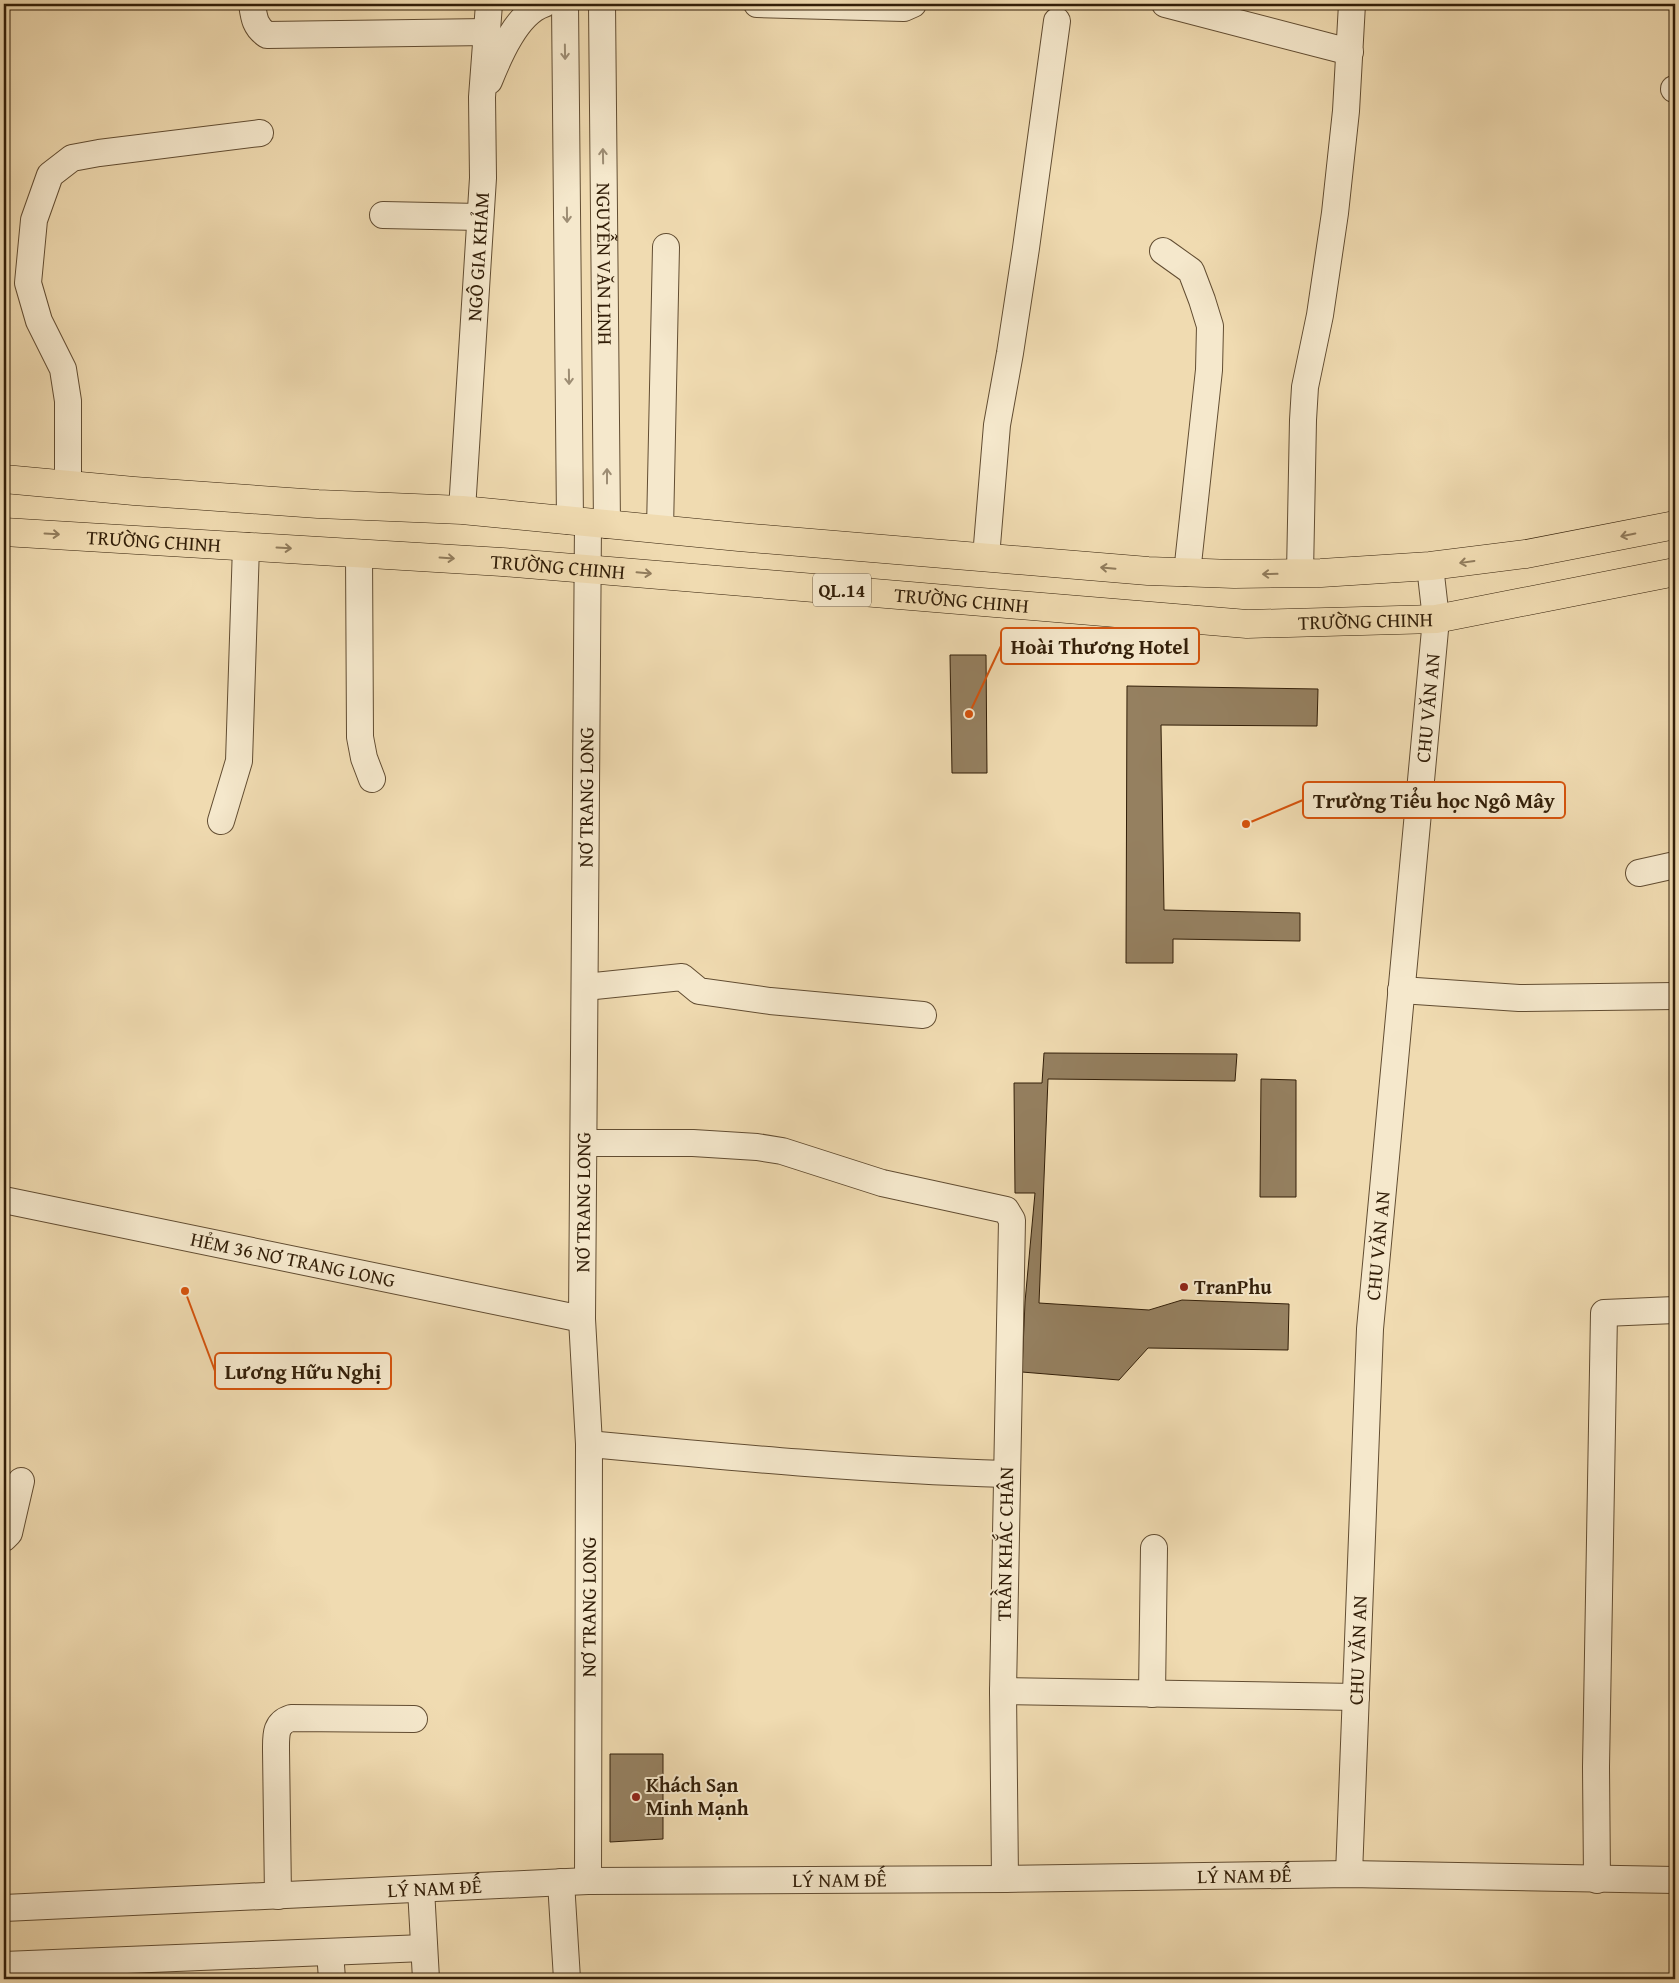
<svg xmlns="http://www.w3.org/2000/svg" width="1679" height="1983" font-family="'Gentium Book Plus',serif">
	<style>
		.building { fill: #958060; stroke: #321e08 }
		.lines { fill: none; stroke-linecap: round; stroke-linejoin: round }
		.minor-casing { stroke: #624d32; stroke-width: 28 }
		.major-casing { stroke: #321e08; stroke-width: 29 }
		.minor { stroke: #f5e8cc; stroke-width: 26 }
		.major { stroke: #f0dbb1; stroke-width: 28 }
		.oneway { stroke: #9d8d74 }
		.oneway2 { stroke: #917c5c }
		.poi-dot { fill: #8f2418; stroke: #f5e8cc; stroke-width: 2 }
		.labels { text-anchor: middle; stroke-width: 4; stroke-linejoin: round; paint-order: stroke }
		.shield { fill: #f5e8cc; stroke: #6c5b43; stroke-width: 1 }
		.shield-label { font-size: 19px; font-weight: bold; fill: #321e08 }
		.street-label { font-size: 20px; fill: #321e08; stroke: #f5e8cc }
		.poi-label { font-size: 20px; font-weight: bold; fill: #321e08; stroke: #f5e8cc; text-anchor: start }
		.leader { fill: none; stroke: #d6530c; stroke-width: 2 }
		.callout-dot { fill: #d6530c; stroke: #f5e8cc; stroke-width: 2 }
		.callout { fill: #f5e8cc; stroke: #d6530c; stroke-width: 2 }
		.callout-label { font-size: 21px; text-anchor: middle; font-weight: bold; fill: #321e08 }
	</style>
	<rect width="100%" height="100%" fill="#f0dbb1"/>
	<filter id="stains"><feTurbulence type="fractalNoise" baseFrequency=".004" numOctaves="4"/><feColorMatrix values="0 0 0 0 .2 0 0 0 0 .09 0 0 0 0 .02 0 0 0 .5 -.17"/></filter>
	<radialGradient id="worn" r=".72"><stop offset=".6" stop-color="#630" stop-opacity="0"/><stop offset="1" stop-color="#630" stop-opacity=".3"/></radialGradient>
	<g class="building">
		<polygon points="950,655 986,655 987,773 952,773"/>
		<polygon points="1127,686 1318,689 1317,726 1161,725 1164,910 1300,913 1300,941 1173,939 1173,963 1126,963"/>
		<polygon points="1044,1053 1237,1054 1235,1081 1048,1079 1039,1303 1149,1310 1182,1300 1289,1304 1288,1350 1148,1348 1119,1380 1022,1372 1025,1302 1035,1193 1015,1193 1014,1083 1042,1083"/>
		<polygon points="1261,1079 1296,1080 1296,1197 1260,1197"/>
		<polygon points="610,1754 663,1754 663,1839 610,1842"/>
	</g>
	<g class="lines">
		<defs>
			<g id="minor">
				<path d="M252,4C254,18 255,27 267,35L487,32"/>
				<polyline points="565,4 570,521"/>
				<path id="s1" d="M602,4L607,525"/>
				<polyline points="757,4 904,8 913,4"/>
				<polyline points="1165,4 1350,52"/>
				<path d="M489,81C499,56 517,13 544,4"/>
				<polyline points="1674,89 1675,89"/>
				<polyline points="383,215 480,217"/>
				<polyline points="1163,251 1191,271 1202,300 1210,326 1209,370 1187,573"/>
				<polyline points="68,485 68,401 63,369 39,321 28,283 34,220 50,175 72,158 99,153 260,133"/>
				<path id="s2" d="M462,510L483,178L482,97L489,4"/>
				<polyline points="660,529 666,247"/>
				<polyline points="359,553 360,737 364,758 372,779"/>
				<polyline points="986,557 997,425 1010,353 1026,248 1057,21"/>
				<polyline points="1300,573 1303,420 1305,387 1320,315 1335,213 1346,111 1352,4"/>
				<polyline points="221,821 239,761 246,546"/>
				<polyline points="1639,873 1675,865"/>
				<polyline points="585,987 682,977 699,991 770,1001 923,1015"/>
				<polyline points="1401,990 1519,998 1675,996"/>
				<polyline points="584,1143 693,1143 757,1147 782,1151 882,1183 1006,1210 1012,1220 1003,1691 1005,1879"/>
				<path id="s3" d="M4,1200L582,1319"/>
				<path d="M589,1444C728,1457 866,1470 1006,1474"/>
				<polyline points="4,1538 9,1533 21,1481"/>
				<polyline points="1003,1691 1356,1697"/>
				<polyline points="1152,1694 1154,1548"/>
				<path id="s4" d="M1349,1874L1370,1329L1436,619L1430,566"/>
				<polyline points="1597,1880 1596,1767 1604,1313 1675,1310"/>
				<path id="s5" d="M588,1881L589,1444L582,1319L588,523"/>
				<polyline points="561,1882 567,1979"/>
				<polyline points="421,1889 426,1979"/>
				<path d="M278,1896L276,1750C276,1735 275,1723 291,1718L414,1719"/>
				<path id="s6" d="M4,1908L588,1881L1005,1879L1349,1874L1675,1880"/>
				<polyline points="330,1952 332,1979"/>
				<polyline points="4,1965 424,1948"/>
			</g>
			<g id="major">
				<polyline points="4,479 134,491 318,504 462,510 739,537 1148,571 1234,574 1321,573 1430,566 1526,554 1675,525"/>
				<path id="s7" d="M4,532L502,562L1247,624L1436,619L1675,572"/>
			</g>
		</defs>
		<use href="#minor" class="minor-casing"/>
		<use href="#major" class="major-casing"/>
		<use href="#minor" class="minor"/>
		<use href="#major" class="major"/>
	</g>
	<defs><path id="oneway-shaft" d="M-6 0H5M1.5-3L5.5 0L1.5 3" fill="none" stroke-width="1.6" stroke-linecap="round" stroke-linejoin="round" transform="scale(1.25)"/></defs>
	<g class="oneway">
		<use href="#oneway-shaft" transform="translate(565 52) rotate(89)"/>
		<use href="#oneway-shaft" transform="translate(603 156) rotate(-91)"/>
		<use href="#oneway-shaft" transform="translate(567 215) rotate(89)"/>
		<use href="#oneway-shaft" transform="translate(569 377) rotate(89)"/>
		<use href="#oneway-shaft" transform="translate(607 476) rotate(-90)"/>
	</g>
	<g class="oneway2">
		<use href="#oneway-shaft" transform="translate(52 534) rotate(3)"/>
		<use href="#oneway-shaft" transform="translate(1628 535) rotate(168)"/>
		<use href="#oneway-shaft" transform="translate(284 548) rotate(3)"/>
		<use href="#oneway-shaft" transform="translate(447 558) rotate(4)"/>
		<use href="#oneway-shaft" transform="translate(1467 562) rotate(172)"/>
		<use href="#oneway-shaft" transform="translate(1108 568) rotate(-175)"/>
		<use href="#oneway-shaft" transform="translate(644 573) rotate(5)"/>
		<use href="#oneway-shaft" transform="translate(1270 574) rotate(179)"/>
	</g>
	<g class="poi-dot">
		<circle cx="1184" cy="1287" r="5"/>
		<circle cx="636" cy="1797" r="5"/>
	</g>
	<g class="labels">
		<rect class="shield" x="813" y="573.5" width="58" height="33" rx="4"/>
		<g class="shield-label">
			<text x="842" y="597">QL.14</text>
		</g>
		<g class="street-label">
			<text dy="7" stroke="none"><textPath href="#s2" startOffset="254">NGÔ GIA KHẢM</textPath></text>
			<text dy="7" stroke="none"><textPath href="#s1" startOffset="260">NGUYỄN VĂN LINH</textPath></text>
			<text dy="7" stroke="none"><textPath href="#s7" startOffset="150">TRƯỜNG CHINH</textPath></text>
			<text dy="7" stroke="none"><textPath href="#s7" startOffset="555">TRƯỜNG CHINH</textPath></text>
			<text dy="7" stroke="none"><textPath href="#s7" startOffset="960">TRƯỜNG CHINH</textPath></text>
			<text dy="7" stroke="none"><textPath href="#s7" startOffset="1365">TRƯỜNG CHINH</textPath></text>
			<text dy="7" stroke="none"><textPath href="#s4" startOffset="1169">CHU VĂN AN</textPath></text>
			<text dy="7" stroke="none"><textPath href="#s5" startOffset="1084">NƠ TRANG LONG</textPath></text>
			<text dy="7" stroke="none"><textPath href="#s5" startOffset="679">NƠ TRANG LONG</textPath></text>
			<text dy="7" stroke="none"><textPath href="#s4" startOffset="629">CHU VĂN AN</textPath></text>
			<text dy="7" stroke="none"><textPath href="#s3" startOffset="295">HẺM 36 NƠ TRANG LONG</textPath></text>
			<text transform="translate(1005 1544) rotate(-89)" y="7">TRẦN KHẮC CHÂN</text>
			<text dy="7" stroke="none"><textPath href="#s5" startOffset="274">NƠ TRANG LONG</textPath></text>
			<text dy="7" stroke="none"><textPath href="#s4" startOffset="224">CHU VĂN AN</textPath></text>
			<text dy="7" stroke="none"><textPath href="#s6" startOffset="1241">LÝ NAM ĐẾ</textPath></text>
			<text dy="7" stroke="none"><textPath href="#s6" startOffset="836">LÝ NAM ĐẾ</textPath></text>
			<text dy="7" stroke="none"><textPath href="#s6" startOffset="431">LÝ NAM ĐẾ</textPath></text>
		</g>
		<g class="poi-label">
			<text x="1194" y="1294">TranPhu</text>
			<text x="646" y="1792">Khách Sạn<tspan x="646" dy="23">Minh Mạnh</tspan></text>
		</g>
	</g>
	<path class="leader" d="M969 714L1001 646M1246 824L1303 800M185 1291L215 1371"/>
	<g class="callout-dot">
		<circle cx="969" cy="714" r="5"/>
		<circle cx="1246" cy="824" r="5"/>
		<circle cx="185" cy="1291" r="5"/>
	</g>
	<g class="callout">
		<rect x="1001" y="628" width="198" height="36" rx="5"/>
		<rect x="1303" y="782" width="262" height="36" rx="5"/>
		<rect x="215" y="1353" width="176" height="36" rx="5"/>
	</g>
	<g class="callout-label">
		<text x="1100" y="654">Hoài Thương Hotel</text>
		<text x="1434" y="808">Trường Tiểu học Ngô Mây</text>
		<text x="303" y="1379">Lương Hữu Nghị</text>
	</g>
	<rect width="1679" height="1983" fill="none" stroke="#f0dbb1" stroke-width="20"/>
	<rect x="5" y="5" width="1669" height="1973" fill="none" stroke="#321e08" stroke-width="2.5"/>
	<rect x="10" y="10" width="1659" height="1963" fill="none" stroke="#321e08"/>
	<rect width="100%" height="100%" filter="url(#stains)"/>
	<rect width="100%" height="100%" fill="url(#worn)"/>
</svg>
